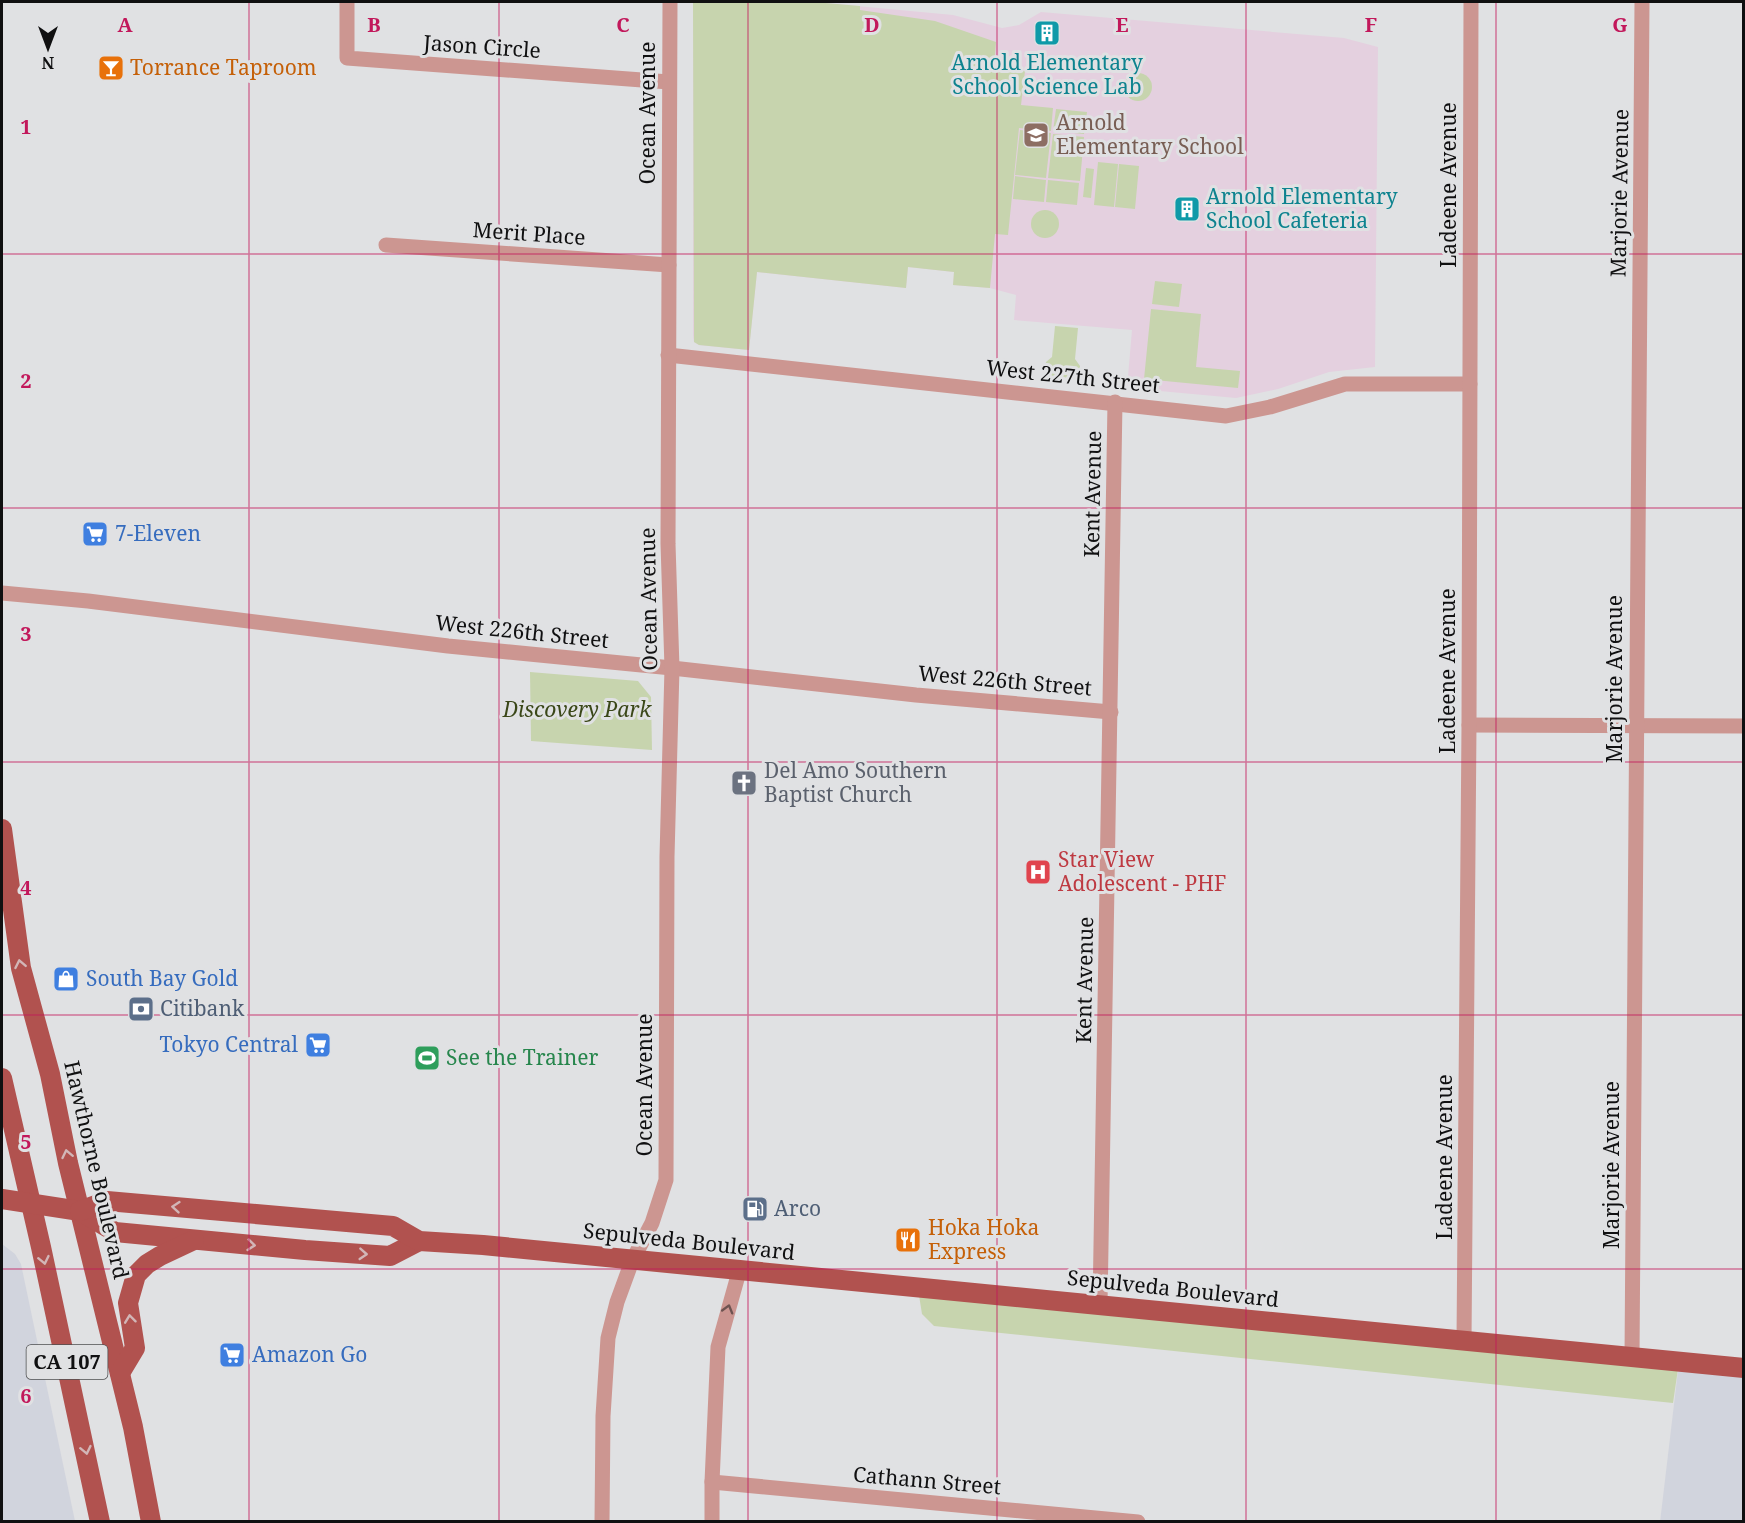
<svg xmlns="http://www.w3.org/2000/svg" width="1745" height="1523" font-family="'Noto Serif',serif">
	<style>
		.built { fill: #d1d4dd }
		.education { fill: #e4d0df }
		.green { fill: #c7d4ae }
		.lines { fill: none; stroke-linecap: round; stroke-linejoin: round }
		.minor { stroke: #cc9691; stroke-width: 15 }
		.major { stroke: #b1524f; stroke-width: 20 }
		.oneway { stroke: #d2b6b7 }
		.oneway2 { stroke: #6e5351 }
		.grid { fill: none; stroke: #c2185b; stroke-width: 1.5; stroke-opacity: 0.55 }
		.labels { text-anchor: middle; stroke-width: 6; stroke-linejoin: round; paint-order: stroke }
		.shield { fill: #e0e1e3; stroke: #4e4f50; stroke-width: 1.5 }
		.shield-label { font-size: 20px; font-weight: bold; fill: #101011 }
		.street-label { font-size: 21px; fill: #101011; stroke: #e0e1e3 }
		.culture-label { font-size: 21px; fill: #0d838f; stroke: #e0e1e3 }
		.food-label { font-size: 21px; fill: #c56008; stroke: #e0e1e3; text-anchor: start }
		.education-label { font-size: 21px; fill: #785e54; stroke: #e0e1e3; text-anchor: start }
		.shop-label { font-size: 21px; fill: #366cbe; stroke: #e0e1e3; text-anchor: start }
		.park-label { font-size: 21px; font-style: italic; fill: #3a4718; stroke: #e0e1e3 }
		.worship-label { font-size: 21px; fill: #5b616d; stroke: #e0e1e3; text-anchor: start }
		.health-label { font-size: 21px; fill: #be3a42; stroke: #e0e1e3; text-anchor: start }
		.service-label { font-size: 21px; fill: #4e5e75; stroke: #e0e1e3; text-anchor: start }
		.leisure-label { font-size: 21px; fill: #27864d; stroke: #e0e1e3; text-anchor: start }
		.grid-label { font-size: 20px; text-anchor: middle; font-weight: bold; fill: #c2185b; stroke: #e0e1e3; stroke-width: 6; stroke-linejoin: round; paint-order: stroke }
	</style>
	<rect width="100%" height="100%" fill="#e0e1e3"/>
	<g class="built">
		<polygon points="2,1244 15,1254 21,1264 75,1521 2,1521"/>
		<polygon points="1679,1362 1743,1368 1743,1521 1660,1522"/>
	</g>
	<polygon class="education" points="693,2 814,2 953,15 1002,28 1019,25 1041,12 1344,38 1378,47 1375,367 1329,372 1278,389 1236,398 1127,388 1132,330 1014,320 1016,295 990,288 953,285 954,272 908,267 906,288 757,272 749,350 699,345 694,342 693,335"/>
	<g class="green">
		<polygon points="693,2 814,2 860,6 860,10 935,21 996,42 994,68 1025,71 1021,105 1053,108 1051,131 1019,128 1008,235 995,234 990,288 953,285 954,272 908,267 906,288 757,272 749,350 699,345 694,342"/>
		<circle cx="1138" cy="87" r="14"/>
		<polygon points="1056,109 1087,112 1084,134 1053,131"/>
		<polygon points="1020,130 1051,133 1046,178 1015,175"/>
		<polygon points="1053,134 1084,137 1080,181 1048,178"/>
		<polygon points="1098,162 1118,164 1114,207 1094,205"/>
		<polygon points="1119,164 1139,166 1135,209 1115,207"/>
		<polygon points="1086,168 1094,169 1091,198 1083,197"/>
		<polygon points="1015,176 1046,180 1044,202 1013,199"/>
		<polygon points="1048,180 1079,183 1077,205 1046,202"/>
		<circle cx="1045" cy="224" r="14"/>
		<polygon points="1155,281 1182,284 1179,307 1152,304"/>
		<polygon points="1151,309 1201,314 1196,367 1240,371 1238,388 1144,379"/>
		<polygon points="1055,326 1078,328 1075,359 1080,366 1079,379 1044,375 1046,362 1052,357"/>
		<polygon points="530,672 638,681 651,697 652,750 531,741"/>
		<polygon points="918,1289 1679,1362 1673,1403 934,1326 922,1314"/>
	</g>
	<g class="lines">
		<g class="minor">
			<polyline points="347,2 347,58 669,82"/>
			<polyline points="386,245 669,265"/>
			<polyline points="668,355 1226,416 1270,407 1345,384 1470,384"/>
			<polyline points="2,593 88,601 448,646 672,668 916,695 1111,712"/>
			<polyline points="1469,725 1744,726"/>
			<polyline points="1100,1306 1115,402"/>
			<polyline points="1464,1341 1469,725 1471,2"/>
			<polyline points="1632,1357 1642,2"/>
			<polyline points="712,1482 1138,1522"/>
			<polyline points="602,1522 603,1416 608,1338 617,1302 632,1261 652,1223 666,1180 667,857 672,668 668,544 670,2"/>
			<polyline points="712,1522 712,1482 718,1347 739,1272"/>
		</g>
		<g class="major">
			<polyline points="2,829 21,968 50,1074 68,1163 133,1427 151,1522"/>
			<polyline points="2,1078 41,1247 100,1522"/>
			<polyline points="2,1199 80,1211 115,1232 305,1250 390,1256 419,1241"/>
			<polyline points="80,1211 107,1201 393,1226 419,1241 483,1245 1744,1368"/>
			<polyline points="120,1373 135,1348 128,1303 136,1275 147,1264 160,1256 194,1240"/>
		</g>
	</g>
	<defs><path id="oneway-chevron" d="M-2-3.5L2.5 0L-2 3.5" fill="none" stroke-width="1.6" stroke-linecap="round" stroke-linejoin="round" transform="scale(1.5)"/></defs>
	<g class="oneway">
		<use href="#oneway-chevron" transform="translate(20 964) rotate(-101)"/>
		<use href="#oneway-chevron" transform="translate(67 1154) rotate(-102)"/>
		<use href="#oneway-chevron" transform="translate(176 1207) rotate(-175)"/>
		<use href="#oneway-chevron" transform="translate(251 1245) rotate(6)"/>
		<use href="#oneway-chevron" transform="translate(363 1254) rotate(4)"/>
		<use href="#oneway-chevron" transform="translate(44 1260) rotate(78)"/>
		<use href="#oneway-chevron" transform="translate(130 1319) rotate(-97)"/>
		<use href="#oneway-chevron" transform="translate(86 1450) rotate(78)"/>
	</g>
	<use class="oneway2" href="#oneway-chevron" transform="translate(728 1309) rotate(-74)"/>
	<path class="grid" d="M249,2V1522M499,2V1522M748,2V1522M997,2V1522M1246,2V1522M1496,2V1522M2,254H1744M2,508H1744M2,762H1744M2,1015H1744M2,1269H1744"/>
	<defs>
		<symbol id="building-square" viewBox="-11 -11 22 22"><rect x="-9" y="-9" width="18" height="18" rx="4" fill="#0f9aa8" stroke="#e0e1e3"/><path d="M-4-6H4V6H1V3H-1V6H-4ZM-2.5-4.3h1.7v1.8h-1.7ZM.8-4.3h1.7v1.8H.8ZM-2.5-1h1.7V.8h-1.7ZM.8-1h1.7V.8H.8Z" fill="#fff"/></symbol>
		<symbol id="bar-square" viewBox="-11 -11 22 22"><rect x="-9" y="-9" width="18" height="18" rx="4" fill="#e8710a" stroke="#e0e1e3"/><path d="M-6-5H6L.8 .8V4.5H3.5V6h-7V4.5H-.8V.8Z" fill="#fff"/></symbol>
		<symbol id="school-square" viewBox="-11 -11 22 22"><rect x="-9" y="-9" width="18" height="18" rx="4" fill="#8d6e63" stroke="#e0e1e3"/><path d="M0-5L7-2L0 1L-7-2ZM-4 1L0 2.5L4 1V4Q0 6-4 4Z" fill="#fff"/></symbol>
		<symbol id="supermarket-square" viewBox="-11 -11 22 22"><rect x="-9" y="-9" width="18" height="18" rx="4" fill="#3f7fe0" stroke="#e0e1e3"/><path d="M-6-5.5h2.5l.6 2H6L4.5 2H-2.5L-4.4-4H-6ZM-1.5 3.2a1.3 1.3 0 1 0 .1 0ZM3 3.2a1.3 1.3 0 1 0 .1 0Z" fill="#fff"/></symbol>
		<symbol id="church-square" viewBox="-11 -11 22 22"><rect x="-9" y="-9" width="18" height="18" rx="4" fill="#6b7280" stroke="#e0e1e3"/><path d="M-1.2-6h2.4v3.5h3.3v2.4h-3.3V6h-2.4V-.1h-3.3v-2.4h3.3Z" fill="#fff"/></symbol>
		<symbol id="hospital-square" viewBox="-11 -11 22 22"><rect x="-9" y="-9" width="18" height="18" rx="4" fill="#e0444e" stroke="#e0e1e3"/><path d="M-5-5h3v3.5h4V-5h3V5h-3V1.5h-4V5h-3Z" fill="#fff"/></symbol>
		<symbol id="shop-square" viewBox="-11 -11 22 22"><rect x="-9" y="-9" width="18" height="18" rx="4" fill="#3f7fe0" stroke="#e0e1e3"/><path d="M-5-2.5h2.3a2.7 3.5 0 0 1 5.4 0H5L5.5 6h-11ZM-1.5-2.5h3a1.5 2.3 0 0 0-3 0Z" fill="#fff"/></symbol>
		<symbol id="bank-square" viewBox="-11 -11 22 22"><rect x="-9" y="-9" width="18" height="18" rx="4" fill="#5c6f8a" stroke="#e0e1e3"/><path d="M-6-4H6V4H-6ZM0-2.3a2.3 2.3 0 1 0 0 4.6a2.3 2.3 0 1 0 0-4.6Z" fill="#fff"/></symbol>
		<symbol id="stadium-square" viewBox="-11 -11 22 22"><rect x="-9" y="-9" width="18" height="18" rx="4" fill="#2e9e5b" stroke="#e0e1e3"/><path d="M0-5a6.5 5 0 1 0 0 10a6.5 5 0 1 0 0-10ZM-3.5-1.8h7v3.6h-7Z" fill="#fff"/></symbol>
		<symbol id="fuel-square" viewBox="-11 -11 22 22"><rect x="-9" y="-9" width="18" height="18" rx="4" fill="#5c6f8a" stroke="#e0e1e3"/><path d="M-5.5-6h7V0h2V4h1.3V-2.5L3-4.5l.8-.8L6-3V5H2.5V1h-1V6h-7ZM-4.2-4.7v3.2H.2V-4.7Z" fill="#fff"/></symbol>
		<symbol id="restaurant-square" viewBox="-11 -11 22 22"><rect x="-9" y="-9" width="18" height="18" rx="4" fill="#e8710a" stroke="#e0e1e3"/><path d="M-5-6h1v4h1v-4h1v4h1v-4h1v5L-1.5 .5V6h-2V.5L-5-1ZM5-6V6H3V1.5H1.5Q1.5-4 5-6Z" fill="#fff"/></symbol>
	</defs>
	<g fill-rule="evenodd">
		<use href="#building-square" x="1032" y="18" width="30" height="30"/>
		<use href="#bar-square" x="96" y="53" width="30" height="30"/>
		<use href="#school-square" x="1021" y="120" width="30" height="30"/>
		<use href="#building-square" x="1172" y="194" width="30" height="30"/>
		<use href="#supermarket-square" x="80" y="519" width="30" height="30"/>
		<use href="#church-square" x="729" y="768" width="30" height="30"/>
		<use href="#hospital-square" x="1023" y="857" width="30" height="30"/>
		<use href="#shop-square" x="51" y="964" width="30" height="30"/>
		<use href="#bank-square" x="126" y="994" width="30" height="30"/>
		<use href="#supermarket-square" x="303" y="1030" width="30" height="30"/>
		<use href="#stadium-square" x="412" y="1043" width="30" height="30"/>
		<use href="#fuel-square" x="740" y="1194" width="30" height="30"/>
		<use href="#restaurant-square" x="893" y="1225" width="30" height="30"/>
		<use href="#supermarket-square" x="217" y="1340" width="30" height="30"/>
	</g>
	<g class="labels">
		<rect class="shield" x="26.5" y="1345" width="81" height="34" rx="4.5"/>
		<g class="shield-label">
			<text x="67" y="1369">CA 107</text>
		</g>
		<g class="street-label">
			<text transform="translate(482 47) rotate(4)" y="7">Jason Circle</text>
			<text transform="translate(648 113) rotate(-90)" y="7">Ocean Avenue</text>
			<text transform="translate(1449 185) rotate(-90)" y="7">Ladeene Avenue</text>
			<text transform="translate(1620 193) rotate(-89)" y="7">Marjorie Avenue</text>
			<text transform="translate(529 234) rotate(4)" y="7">Merit Place</text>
			<text transform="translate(1073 377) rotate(6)" y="7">West 227th Street</text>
			<text transform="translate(1093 494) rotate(-89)" y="7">Kent Avenue</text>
			<text transform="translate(649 599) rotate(-91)" y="7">Ocean Avenue</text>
			<text transform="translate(522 632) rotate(6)" y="7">West 226th Street</text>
			<text transform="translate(1448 671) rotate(-90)" y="7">Ladeene Avenue</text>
			<text transform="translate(1615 679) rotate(-90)" y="7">Marjorie Avenue</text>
			<text transform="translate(1005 681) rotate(5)" y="7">West 226th Street</text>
			<text transform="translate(1085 980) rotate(-89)" y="7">Kent Avenue</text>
			<text transform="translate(645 1085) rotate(-90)" y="7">Ocean Avenue</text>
			<text transform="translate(1445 1157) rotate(-90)" y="7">Ladeene Avenue</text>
			<text transform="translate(1612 1165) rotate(-90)" y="7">Marjorie Avenue</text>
			<text transform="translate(96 1170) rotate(77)" y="7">Hawthorne Boulevard</text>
			<text transform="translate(689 1242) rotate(6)" y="7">Sepulveda Boulevard</text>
			<text transform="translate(1173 1289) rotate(6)" y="7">Sepulveda Boulevard</text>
			<text transform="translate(927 1481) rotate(5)" y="7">Cathann Street</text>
		</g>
		<g class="culture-label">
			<text x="1047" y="70">Arnold Elementary<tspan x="1047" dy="24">School Science Lab</tspan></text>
			<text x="1206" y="204" text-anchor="start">Arnold Elementary<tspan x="1206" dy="24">School Cafeteria</tspan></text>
		</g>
		<g class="food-label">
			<text x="130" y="75">Torrance Taproom</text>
			<text x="928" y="1235">Hoka Hoka<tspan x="928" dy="24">Express</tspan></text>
		</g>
		<g class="education-label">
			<text x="1056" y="130">Arnold<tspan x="1056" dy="24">Elementary School</tspan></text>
		</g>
		<g class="shop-label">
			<text x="115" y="541">7-Eleven</text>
			<text x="86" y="986">South Bay Gold</text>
			<text x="298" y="1052" text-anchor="end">Tokyo Central</text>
			<text x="252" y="1362">Amazon Go</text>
		</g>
		<g class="park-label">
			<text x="577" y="717">Discovery Park</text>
		</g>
		<g class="worship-label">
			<text x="764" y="778">Del Amo Southern<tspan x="764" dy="24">Baptist Church</tspan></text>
		</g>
		<g class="health-label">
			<text x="1058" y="867">Star View<tspan x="1058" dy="24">Adolescent - PHF</tspan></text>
		</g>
		<g class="service-label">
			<text x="160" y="1016">Citibank</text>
			<text x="774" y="1216">Arco</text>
		</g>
		<g class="leisure-label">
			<text x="446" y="1065">See the Trainer</text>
		</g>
	</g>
	<g class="grid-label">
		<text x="125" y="32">A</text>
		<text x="374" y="32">B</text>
		<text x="623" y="32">C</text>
		<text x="872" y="32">D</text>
		<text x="1122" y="32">E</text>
		<text x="1371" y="32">F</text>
		<text x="1620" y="32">G</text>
		<text x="26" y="134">1</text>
		<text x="26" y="388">2</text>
		<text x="26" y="641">3</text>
		<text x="26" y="895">4</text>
		<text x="26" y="1149">5</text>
		<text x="26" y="1403">6</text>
	</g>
	<rect width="1745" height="1523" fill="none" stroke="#101011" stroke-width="6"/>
	<g transform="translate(48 48) rotate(180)" stroke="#e0e1e3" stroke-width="4.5" paint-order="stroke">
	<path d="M0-4.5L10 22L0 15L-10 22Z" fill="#101011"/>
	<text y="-9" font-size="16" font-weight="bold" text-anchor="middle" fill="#101011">N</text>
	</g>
</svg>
